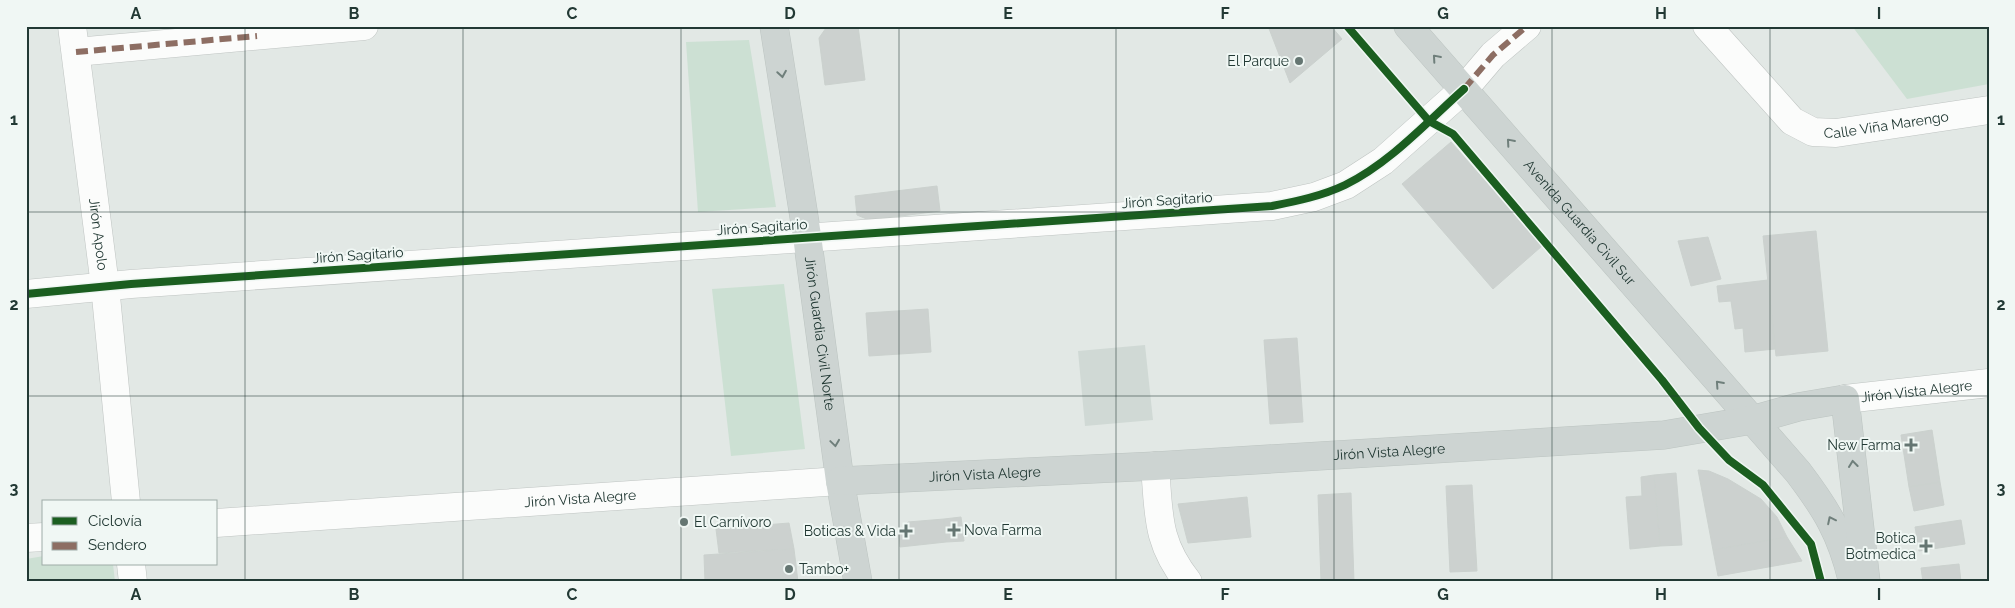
<svg xmlns="http://www.w3.org/2000/svg" width="2015" height="608" font-family="Raleway,sans-serif">
	<style>
		.built { fill: #d0d9d5 }
		.green { fill: #cce0d3 }
		.building { fill: #ccd1cf; stroke: #cbd1ce }
		.lines { fill: none; stroke-linecap: round; stroke-linejoin: round }
		.minor-casing { stroke: #bfc4c2; stroke-width: 29 }
		.major-casing { stroke: #bcc4c1; stroke-width: 29 }
		.minor { stroke: #fbfcfb; stroke-width: 28 }
		.major { stroke: #cdd4d2; stroke-width: 28 }
		.quiet { stroke: #8d6e63; stroke-width: 6; stroke-dasharray: 12 6; stroke-linecap: butt }
		.cycleway-casing { stroke: #f0f7f4; stroke-width: 11 }
		.cycleway { stroke: #1b5e20; stroke-width: 8 }
		.oneway { stroke: #6f7f7b }
		.grid { fill: none; stroke: #223934; stroke-width: 1; stroke-opacity: 0.55 }
		.poi-dot { fill: #657672; stroke: #f0f7f4; stroke-width: 2 }
		.labels { text-anchor: middle; stroke-width: 4; stroke-linejoin: round; paint-order: stroke }
		.poi-label { font-size: 14px; fill: #223934; stroke: #f0f7f4; text-anchor: end }
		.street-label { font-size: 14px; fill: #223934; stroke: #f0f7f4 }
		.neatline { fill: none; stroke: #223934; stroke-width: 2 }
		.grid-label { font-size: 16px; text-anchor: middle; font-weight: bold; fill: #223934 }
	</style>
	<rect width="100%" height="100%" fill="#e2e8e5"/>
	<polygon class="built" points="1145,345 1153,420 1085,426 1078,351"/>
	<g class="green">
		<polygon points="1852,26 1989,26 1989,84 1907,99"/>
		<polygon points="749,40 776,207 698,212 686,42"/>
		<polygon points="784,284 805,449 731,456 712,289"/>
		<polygon points="44,556 44,564 113,564 115,582 26,582 26,559"/>
	</g>
	<g class="building">
		<polygon points="838,26 858,26 865,80 825,85 819,38 826,28"/>
		<polygon points="1268,26 1331,26 1342,39 1290,83"/>
		<polygon points="1451,142 1542,246 1493,289 1402,184"/>
		<polygon points="937,186 940,211 869,220 857,215 855,196"/>
		<polygon points="1816,231 1828,351 1776,356 1763,236"/>
		<polygon points="1708,237 1721,279 1691,286 1678,241"/>
		<polygon points="1768,280 1775,349 1745,352 1743,328 1735,329 1731,301 1719,302 1717,286"/>
		<polygon points="928,309 931,352 869,356 866,313"/>
		<polygon points="1297,338 1303,422 1270,424 1264,340"/>
		<polygon points="1932,430 1940,482 1909,487 1901,435"/>
		<polygon points="1698,470 1709,471 1728,479 1761,499 1777,517 1787,537 1713,550"/>
		<polygon points="1676,473 1682,545 1660,546 1654,475"/>
		<polygon points="1654,475 1660,546 1630,549 1626,497 1642,496 1641,477"/>
		<polygon points="1940,482 1944,505 1914,511 1909,487"/>
		<polygon points="1472,485 1477,571 1450,572 1446,486"/>
		<polygon points="1351,493 1354,582 1321,582 1318,495"/>
		<polygon points="1247,497 1251,537 1188,543 1178,504"/>
		<polygon points="961,517 964,541 946,542 944,519"/>
		<polygon points="944,519 946,542 900,547 899,532 908,522"/>
		<polygon points="1961,520 1965,544 1919,551 1915,527"/>
		<polygon points="789,523 794,549 719,553 716,529"/>
		<polygon points="1787,537 1802,561 1718,576 1713,550"/>
		<polygon points="794,549 798,582 705,582 704,555"/>
		<polygon points="1959,564 1961,582 1923,582 1921,568"/>
	</g>
	<g class="lines">
		<defs>
			<g id="minor">
				<path id="s1" d="M72,26L105,286L126,502"/>
				<path id="s2" d="M1707,26L1792,121L1813,132L1836,133L1989,110"/>
				<polyline points="76,52 364,26"/>
				<polyline points="26,294 131,284 1272,206 1314,197 1346,185 1383,161 1464,89 1493,55 1527,26"/>
				<path id="s3" d="M1845,399L1989,383"/>
				<path d="M1155,466C1159,514 1156,542 1188,582"/>
				<path id="s4" d="M216,523L840,481"/>
				<polyline points="26,538 44,537"/>
				<polyline points="131,564 133,582"/>
			</g>
			<g id="major">
				<path id="s5" d="M774,26L807,236L840,481L858,582"/>
				<path id="s6" d="M1408,26L1798,472C1826,509 1841,533 1852,579"/>
				<path id="s7" d="M840,481L1155,466L1664,435L1752,420L1798,407L1845,399L1866,582"/>
			</g>
		</defs>
		<use href="#minor" class="minor-casing"/>
		<use href="#major" class="major-casing"/>
		<use href="#minor" class="minor"/>
		<use href="#major" class="major"/>
		<g class="quiet">
			<polyline points="76,52 257,36"/>
			<polyline points="1464,89 1493,55 1527,26"/>
		</g>
		<defs>
			<g id="cycleway">
				<polyline points="1347,26 1429,121 1453,134 1662,380 1699,428 1729,460 1763,485 1811,544 1821,582"/>
				<path d="M26,294L131,284L1272,206C1297,201 1322,196 1345,185C1390,163 1427,122 1464,89"/>
			</g>
		</defs>
		<use href="#cycleway" class="cycleway-casing"/>
		<use href="#cycleway" class="cycleway"/>
	</g>
	<defs><path id="oneway-chevron" d="M-2-3.5L2.5 0L-2 3.5" fill="none" stroke-width="1.6" stroke-linecap="round" stroke-linejoin="round" transform="scale(1.25)"/></defs>
	<g class="oneway">
		<use href="#oneway-chevron" transform="translate(1436 58) rotate(-131)"/>
		<use href="#oneway-chevron" transform="translate(782 74) rotate(81)"/>
		<use href="#oneway-chevron" transform="translate(1510 142) rotate(-131)"/>
		<use href="#oneway-chevron" transform="translate(1719 384) rotate(-132)"/>
		<use href="#oneway-chevron" transform="translate(835 443) rotate(82)"/>
		<use href="#oneway-chevron" transform="translate(1853 464) rotate(-97)"/>
		<use href="#oneway-chevron" transform="translate(1831 520) rotate(-116)"/>
	</g>
	<path class="grid" d="M245,26V582M463,26V582M681,26V582M899,26V582M1116,26V582M1334,26V582M1552,26V582M1770,26V582M26,212H1989M26,396H1989"/>
	<g class="poi-dot">
		<circle cx="1299" cy="61" r="5"/>
		<path d="M1908.5 437.5h5v5h5v5h-5v5h-5v-5h-5v-5h5z"/>
		<circle cx="684" cy="522" r="5"/>
		<path d="M951.5 522.5h5v5h5v5h-5v5h-5v-5h-5v-5h5z"/>
		<path d="M903.5 523.5h5v5h5v5h-5v5h-5v-5h-5v-5h5z"/>
		<path d="M1923.5 538.5h5v5h5v5h-5v5h-5v-5h-5v-5h5z"/>
		<circle cx="789" cy="569" r="5"/>
	</g>
	<g class="labels">
		<g class="poi-label">
			<text x="1289" y="66">El Parque</text>
			<text x="1901" y="450">New Farma</text>
			<text x="694" y="527" text-anchor="start">El Carnívoro</text>
			<text x="964" y="535" text-anchor="start">Nova Farma</text>
			<text x="896" y="536">Boticas &amp; Vida</text>
			<text x="1916" y="543">Botica<tspan x="1916" dy="16">Botmedica</tspan></text>
			<text x="799" y="574" text-anchor="start">Tambo+</text>
		</g>
		<g class="street-label">
			<text dy="5" stroke="none"><textPath href="#s2" startOffset="225">Calle Viña Marengo</textPath></text>
			<text transform="translate(1167 200) rotate(-4)" y="5">Jirón Sagitario</text>
			<text dy="5" stroke="none"><textPath href="#s6" startOffset="261">Avenida Guardia Civil Sur</textPath></text>
			<text transform="translate(762 227) rotate(-4)" y="5">Jirón Sagitario</text>
			<text dy="5" stroke="none"><textPath href="#s1" startOffset="210">Jirón Apolo</textPath></text>
			<text transform="translate(358 255) rotate(-4)" y="5">Jirón Sagitario</text>
			<text dy="5" stroke="none"><textPath href="#s5" startOffset="311">Jirón Guardia Civil Norte</textPath></text>
			<text dy="5" stroke="none"><textPath href="#s3" startOffset="72">Jirón Vista Alegre</textPath></text>
			<text dy="5" stroke="none"><textPath href="#s7" startOffset="550">Jirón Vista Alegre</textPath></text>
			<text dy="5" stroke="none"><textPath href="#s7" startOffset="145">Jirón Vista Alegre</textPath></text>
			<text dy="5" stroke="none"><textPath href="#s4" startOffset="365">Jirón Vista Alegre</textPath></text>
		</g>
	</g>
	<rect width="2015" height="608" fill="none" stroke="#f0f7f4" stroke-width="55"/>
	<rect x="42" y="500" width="175" height="65" fill="#f0f7f4" stroke="#9eaba7"/>
	<rect x="52" y="517" width="25" height="8" fill="#1b5e20" stroke="#9eaba7"/>
	<text x="88" y="526" font-size="15" fill="#223934">Ciclovía</text>
	<rect x="52" y="542" width="25" height="8" fill="#8d6e63" stroke="#9eaba7"/>
	<text x="88" y="550" font-size="15" fill="#223934">Sendero</text>
	<rect x="28" y="28" width="1960" height="552" class="neatline"/>
	<g class="grid-label">
		<text x="136" y="19">A</text>
		<text x="354" y="19">B</text>
		<text x="572" y="19">C</text>
		<text x="790" y="19">D</text>
		<text x="1008" y="19">E</text>
		<text x="1225" y="19">F</text>
		<text x="1443" y="19">G</text>
		<text x="1661" y="19">H</text>
		<text x="1879" y="19">I</text>
		<text x="14" y="125">1</text>
		<text x="2001" y="125">1</text>
		<text x="14" y="310">2</text>
		<text x="2001" y="310">2</text>
		<text x="14" y="494">3</text>
		<text x="2001" y="494">3</text>
		<text x="136" y="600">A</text>
		<text x="354" y="600">B</text>
		<text x="572" y="600">C</text>
		<text x="790" y="600">D</text>
		<text x="1008" y="600">E</text>
		<text x="1225" y="600">F</text>
		<text x="1443" y="600">G</text>
		<text x="1661" y="600">H</text>
		<text x="1879" y="600">I</text>
	</g>
</svg>
